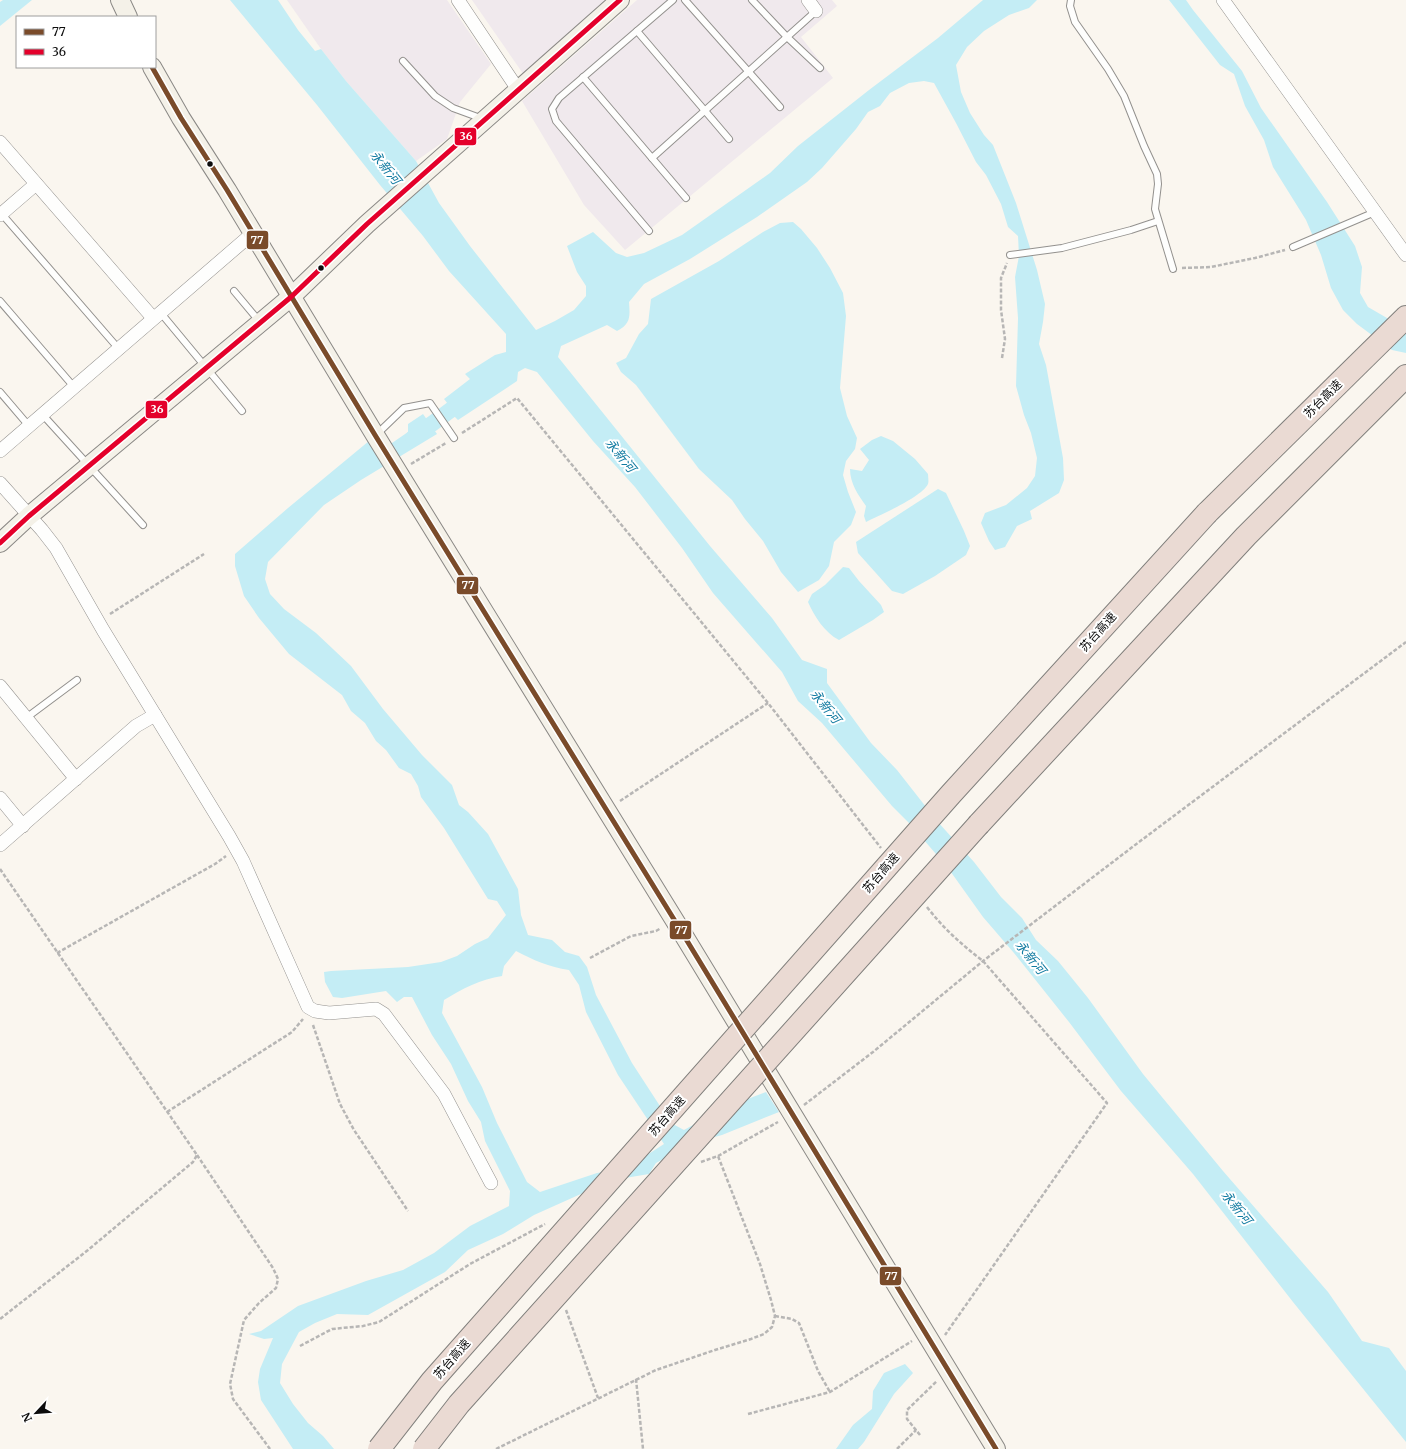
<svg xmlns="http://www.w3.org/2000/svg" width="1406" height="1449" font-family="Merriweather,'Noto Sans SC',serif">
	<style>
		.industrial { fill: #f0e9ed }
		.water { fill: #c4edf5; fill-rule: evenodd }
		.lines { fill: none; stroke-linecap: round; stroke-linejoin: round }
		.canal { stroke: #c4edf5; stroke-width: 16 }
		.lane-casing { stroke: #93918e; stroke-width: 8 }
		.street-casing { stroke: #93918e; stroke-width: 14 }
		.secondary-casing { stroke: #8a8885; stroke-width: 20 }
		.highway-casing { stroke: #807f7c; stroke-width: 24 }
		.path { stroke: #b7b6b5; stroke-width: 2.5; stroke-dasharray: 4 2; stroke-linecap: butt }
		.lane { stroke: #fefefd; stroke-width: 6 }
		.street { stroke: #fefefd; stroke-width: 13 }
		.secondary { stroke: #f4f1e8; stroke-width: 18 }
		.highway { stroke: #eadad3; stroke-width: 22 }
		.highway-bridge-casing { stroke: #807f7c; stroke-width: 24; stroke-linecap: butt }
		.highway-bridge { stroke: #eadad3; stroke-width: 22 }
		.bus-1-casing { stroke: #fff; stroke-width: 8 }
		.bus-2-casing { stroke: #fff; stroke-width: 8 }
		.bus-1 { stroke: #7a4b2a; stroke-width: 5 }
		.bus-2 { stroke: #e4002b; stroke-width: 5 }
		.bus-dot { fill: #0c0c0c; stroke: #fff; stroke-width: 1.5 }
		.labels { text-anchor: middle; stroke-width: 4; stroke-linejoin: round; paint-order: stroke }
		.street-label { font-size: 12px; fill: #0c0c0c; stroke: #fff }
		.water-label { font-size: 13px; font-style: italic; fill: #117ba1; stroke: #fff }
		.line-badge { stroke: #fff; stroke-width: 1.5 }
		.badge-label { font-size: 11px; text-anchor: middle; font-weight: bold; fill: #fff }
	</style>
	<rect width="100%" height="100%" fill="#faf6ef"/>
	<g class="industrial">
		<polygon points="287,0 447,0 491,64 460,102 447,139 416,161 346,81 321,49"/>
		<polygon points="472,0 607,0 524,75"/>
		<polygon points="637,0 832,0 837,6 801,37 833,78 625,250 584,205 522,101"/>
	</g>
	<g class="water">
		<polygon points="3,0 32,0 0,26 0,2"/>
		<path d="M230,0H278L298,30L315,51L321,49L346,81L416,161L439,203L470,246L536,330L555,321L574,310L586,296V286L577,272L567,246L593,232L616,253L627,257L644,253L682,235L770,173L798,146L869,90L938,38L983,0H1037L1029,8L1009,15L984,31L967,47L956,65L961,92L970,113L984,135L993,145L1016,203L1037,270L1045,304L1043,322L1039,344L1046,365L1063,458L1064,480L1059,493L1030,511L1032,519L1017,526L1005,547L995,550L989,541L981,523L985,513L1006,505L1027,488L1035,476L1037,458L1031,433L1024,415L1016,386L1018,318L1015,277L1019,256L1018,236L1008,227L1001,204L986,175L976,162L956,123L934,83L924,81L909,83L890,93L880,106L868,112L856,129L822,168L807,182L757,217L690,259L644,284L629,302C630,316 631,324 617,331L607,325L561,346L558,357L710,546L772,618L802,660L827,669V683L871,743L897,770L937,821L974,862L1001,897L1022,918L1036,940L1058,961L1088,998L1143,1074L1223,1171L1328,1292L1362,1341L1389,1348L1406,1371V1442L1293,1302L1193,1174L1121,1091L1069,1022L1014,953L983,917L948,868L911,825L892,806L822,723L798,701L782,672L713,593L682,548L635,487L593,441L537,372L525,368L518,372L517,381L458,420L451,413L446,414L443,409L448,404L444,399L470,379L465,374L495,355L506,352V334L449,271L423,236L380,185L317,105Z"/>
		<polygon points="1169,0 1186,0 1193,10 1242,71 1261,108 1327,202 1355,246 1362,267 1360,293 1368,307 1387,318 1406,324 1406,353 1392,350 1357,324 1343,310 1331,288 1321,255 1306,220 1273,167 1264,140 1245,106 1234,74 1220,65"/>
		<polygon points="793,222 801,229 817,248 830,268 843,293 846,316 840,388 847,416 857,438 855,449 846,461 843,475 848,492 856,512 851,525 834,542 829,566 819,580 798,592 781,572 763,541 745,519 732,500 699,469 636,385 621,372 616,363 626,358 639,334 648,324 651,299 719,261 763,232 780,223"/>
		<path d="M423,414L437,434L361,480L324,505L268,562L265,579L270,594L284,609L316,633L351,666L383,709L422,755L452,785L459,805L468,812L488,834L518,889L521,915L528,935L552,940L565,952L579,956L587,967L596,995L632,1063L671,1123L684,1130C710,1115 737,1103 766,1092L779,1112L722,1135L693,1143L656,1163L649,1174L619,1179L592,1189L534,1215L503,1234L468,1250L445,1272L368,1315L337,1314L315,1323L299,1332L282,1364L280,1383L293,1404L308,1423L323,1436L334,1449H293L261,1400L258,1382L260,1369L273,1338L264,1339L249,1334L261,1331L298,1306L366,1281L403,1270L434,1253L470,1226L509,1206L510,1191L485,1141L481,1122L468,1101L451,1064L432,1035L412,997H404L397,1002L386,991L342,998L333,997L325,982L324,972L331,971L408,967L441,962L457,956L475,944L488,938L506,915L497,901L488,899L444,828L421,797L418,786L411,774L399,768L386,750L376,741L365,723L351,711L342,695L289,654L259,618L244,596L235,566V554L288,508L369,441L375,451L392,443L408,432V424ZM516,951C533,960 549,967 569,970L579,985L586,1012L618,1075L664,1144L647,1155L624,1168L597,1173L540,1192L527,1182L497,1123L482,1087L442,1013L444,1000C462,989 481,979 502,976L504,966Z"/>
		<path d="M881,436L893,441L915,459L928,474C928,477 929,481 928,484C922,497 880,515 866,522L864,516L866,506C858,495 850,483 850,469L862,471L869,460L860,449L872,440Z"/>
		<polygon points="938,489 946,493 964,531 970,546 966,555 935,576 903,594 892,591 858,553 856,542"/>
		<path d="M843,567L849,568L859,581L881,605L884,612L873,620L839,640C825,633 814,616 808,602L812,594L825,585Z"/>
		<polygon points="905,1364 913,1373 894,1394 864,1442 858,1449 836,1449 853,1425 872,1409 873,1391 884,1373"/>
	</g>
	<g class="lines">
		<path class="canal" d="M413,438C429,425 447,414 463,400"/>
		<defs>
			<g id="lane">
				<polyline points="685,0 780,107"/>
				<polyline points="752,0 787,37 820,68"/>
				<polyline points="1071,0 1070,6 1075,22 1108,69 1124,96 1144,146 1157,174 1158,184 1155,209 1173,269"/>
				<polyline points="637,31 729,139"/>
				<polyline points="403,61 435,96 453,108 483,119"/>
				<polyline points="583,77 686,198"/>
				<polyline points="652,158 816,11"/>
				<polyline points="1,213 118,348"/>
				<polyline points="649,231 556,121 552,109 559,98 673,0"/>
				<polyline points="1293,247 1375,212"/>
				<polyline points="1010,255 1062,248 1131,230 1158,221"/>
				<polyline points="234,291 259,321"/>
				<polyline points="0,301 74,387"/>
				<polyline points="160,312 242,411"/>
				<polyline points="0,392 29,426"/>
				<polyline points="42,414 143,525"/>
				<polyline points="377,434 404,408 430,403 454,438"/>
				<polyline points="26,718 77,680"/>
			</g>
			<g id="street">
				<polyline points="458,0 519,91"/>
				<polyline points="808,0 816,11"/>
				<polyline points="1223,0 1406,255"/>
				<polyline points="0,142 153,318"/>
				<polyline points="0,215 36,184"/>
				<polyline points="0,451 253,233"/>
				<polyline points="0,483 42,530 56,548 103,630 229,836 243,861 308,1007 315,1011 329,1013 376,1009 384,1014 444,1094 491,1183"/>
				<polyline points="0,686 76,779"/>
				<polyline points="0,798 23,826"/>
				<polyline points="0,845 136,726 155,715"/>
			</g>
			<g id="secondary">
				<polyline points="120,0 128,17"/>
				<polyline points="152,67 181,118 227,190 375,435 675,921 996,1449"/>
				<polyline points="0,543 29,516 291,297 367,224 620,0"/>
			</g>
			<g id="highway">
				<polyline points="1207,513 1406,317"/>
				<polyline points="979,824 1246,536 1406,376"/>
			</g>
		</defs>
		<use href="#lane" class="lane-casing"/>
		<use href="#street" class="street-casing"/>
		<use href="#secondary" class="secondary-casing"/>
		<use href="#highway" class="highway-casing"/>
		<g class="path">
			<polyline points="1182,268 1211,267 1255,258 1285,250"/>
			<polyline points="1002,358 1005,339 1001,310 1001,278 1007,263"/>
			<polyline points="462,433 517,398 768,703 881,848"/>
			<polyline points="411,464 446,443"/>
			<polyline points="110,614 204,554"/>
			<polyline points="620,801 768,703"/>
			<polyline points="0,869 197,1155 193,1162 88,1250 0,1319"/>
			<path d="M927,907C944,929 961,944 983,961L1107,1103L945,1335"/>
			<polyline points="57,953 215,864 226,856"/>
			<polyline points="590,958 631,936 656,931 661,928"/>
			<polyline points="313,1025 340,1104 354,1130 408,1211"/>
			<polyline points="804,1105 873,1052 983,961 1139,842 1406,642"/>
			<polyline points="167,1112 292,1032 303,1019"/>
			<polyline points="197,1155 273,1268 278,1279 276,1288 259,1303 244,1320 230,1384 233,1399 270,1449"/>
			<polyline points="701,1162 718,1156 778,1122"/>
			<polyline points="566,1310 598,1398"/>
			<polyline points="775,1316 792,1319 799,1323 818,1371 830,1392"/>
			<polyline points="300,1346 332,1329 363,1326 379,1322 470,1264 545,1224"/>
			<polyline points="636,1379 643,1449"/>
			<polyline points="748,1414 830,1392 912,1341"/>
			<polyline points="920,1435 907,1419 907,1410 937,1381"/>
			<polyline points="496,1449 656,1370 715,1350 751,1339 764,1334 772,1327 775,1316 771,1300 760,1264 718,1156"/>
			<polyline points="897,1449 916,1430"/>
		</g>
		<use href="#lane" class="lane"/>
		<use href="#street" class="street"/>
		<use href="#secondary" class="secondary"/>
		<use href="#highway" class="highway"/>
		<defs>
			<g id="highway-bridge">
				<polyline points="379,1449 432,1381 951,794 1207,513"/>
				<polyline points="424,1449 459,1404 979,824"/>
			</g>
		</defs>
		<use href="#highway-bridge" class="highway-bridge-casing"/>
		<use href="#highway-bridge" class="highway-bridge"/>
		<defs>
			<polyline id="bus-1" points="152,67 181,118 227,190 375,435 675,921 996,1449"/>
			<polyline id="bus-2" points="0,543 29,516 291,297 367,224 620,0"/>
		</defs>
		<use href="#bus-1" class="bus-1-casing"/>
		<use href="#bus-2" class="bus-2-casing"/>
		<use href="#bus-1" class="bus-1"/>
		<use href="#bus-2" class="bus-2"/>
	</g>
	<g class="bus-dot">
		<circle cx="210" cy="164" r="3.5"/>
		<circle cx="321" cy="268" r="3.5"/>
	</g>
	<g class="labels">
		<g class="street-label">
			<text transform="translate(1323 399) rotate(-45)" y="4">苏台高速</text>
			<text transform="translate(1098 632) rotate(-48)" y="4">苏台高速</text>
			<text transform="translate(881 873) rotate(-49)" y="4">苏台高速</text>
			<text transform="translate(667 1116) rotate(-49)" y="4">苏台高速</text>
			<text transform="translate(452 1359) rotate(-49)" y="4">苏台高速</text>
		</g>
		<g class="water-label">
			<text transform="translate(386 167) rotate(51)" y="5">永新河</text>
			<text transform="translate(621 455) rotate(51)" y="5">永新河</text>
			<text transform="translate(826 706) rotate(51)" y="5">永新河</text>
			<text transform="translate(1031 957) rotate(51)" y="5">永新河</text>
			<text transform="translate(1237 1207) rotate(51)" y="5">永新河</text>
		</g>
	</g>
	<g class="line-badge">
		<rect x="454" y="127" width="23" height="19" rx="4" fill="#e4002b"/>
		<rect x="246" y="230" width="23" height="20" rx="4" fill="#7a4b2a"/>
		<rect x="145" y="400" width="23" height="19" rx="4" fill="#e4002b"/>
		<rect x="456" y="576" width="23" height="19" rx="4" fill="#7a4b2a"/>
		<rect x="669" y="920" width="23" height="20" rx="4" fill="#7a4b2a"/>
		<rect x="879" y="1266" width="23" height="20" rx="4" fill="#7a4b2a"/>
	</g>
	<g class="badge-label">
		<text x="466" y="140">36</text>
		<text x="257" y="244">77</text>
		<text x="157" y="413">36</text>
		<text x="468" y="589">77</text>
		<text x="681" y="934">77</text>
		<text x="891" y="1280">77</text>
	</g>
	<rect x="16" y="16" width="140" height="52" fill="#ffffff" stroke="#9e9e9e"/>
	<rect x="24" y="29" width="20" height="6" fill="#7a4b2a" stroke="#9e9e9e"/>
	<text x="52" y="36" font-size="12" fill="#0c0c0c">77</text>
	<rect x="24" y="49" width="20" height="6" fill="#e4002b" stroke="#9e9e9e"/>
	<text x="52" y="56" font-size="12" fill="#0c0c0c">36</text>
	<g transform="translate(36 1413) rotate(244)" stroke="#ffffff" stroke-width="3" paint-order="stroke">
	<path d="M0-3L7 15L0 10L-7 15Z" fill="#0c0c0c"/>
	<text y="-6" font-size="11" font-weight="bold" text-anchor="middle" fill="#0c0c0c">N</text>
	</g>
</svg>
